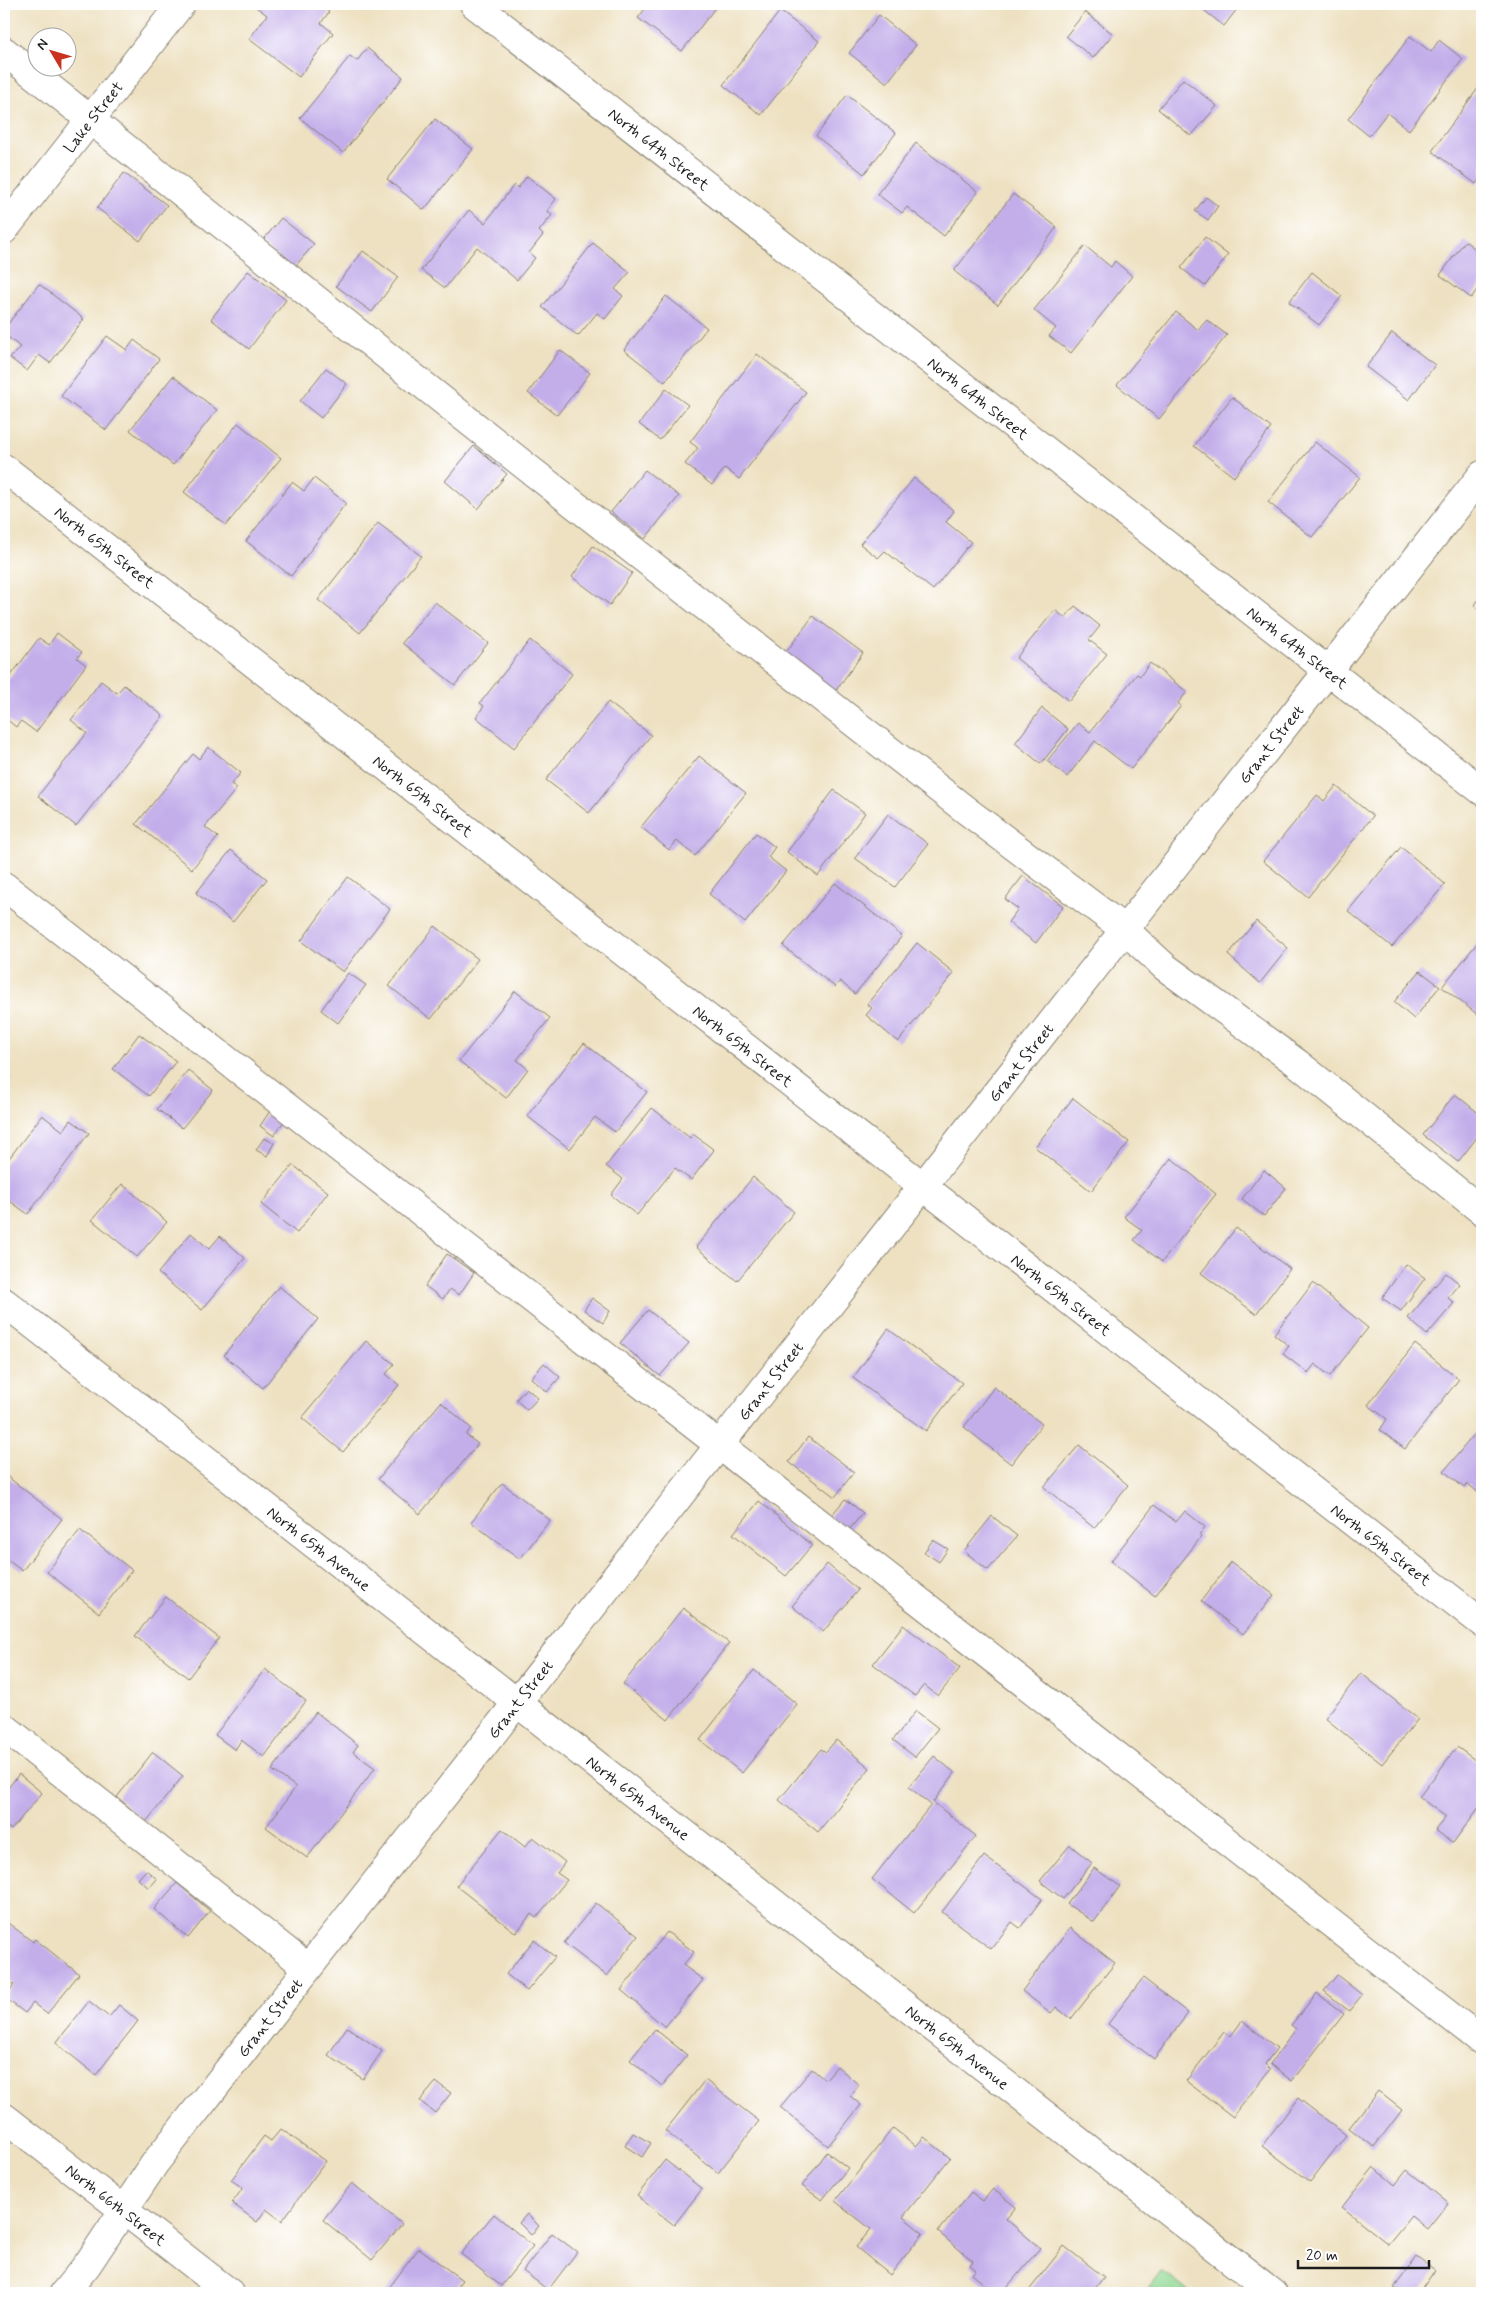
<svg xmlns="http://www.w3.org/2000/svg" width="1486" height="2297" font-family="Mynerve,sans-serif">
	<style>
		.green { fill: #8fd792; stroke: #567a57 }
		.building { fill: #c3aeea }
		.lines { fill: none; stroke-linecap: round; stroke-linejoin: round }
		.minor-casing { stroke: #857e6e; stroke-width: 30 }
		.minor { stroke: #fff; stroke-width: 28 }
		.labels { text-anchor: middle; stroke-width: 4; stroke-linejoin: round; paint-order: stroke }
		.street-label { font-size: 16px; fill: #1c1c1c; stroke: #fff }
	</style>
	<rect width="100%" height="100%" fill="#fff"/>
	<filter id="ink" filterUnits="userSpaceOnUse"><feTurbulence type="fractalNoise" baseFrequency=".02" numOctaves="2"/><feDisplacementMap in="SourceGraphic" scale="10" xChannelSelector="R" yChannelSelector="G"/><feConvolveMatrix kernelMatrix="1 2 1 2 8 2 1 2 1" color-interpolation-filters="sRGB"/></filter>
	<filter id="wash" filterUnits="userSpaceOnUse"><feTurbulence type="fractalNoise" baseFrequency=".0096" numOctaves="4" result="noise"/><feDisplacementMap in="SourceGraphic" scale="20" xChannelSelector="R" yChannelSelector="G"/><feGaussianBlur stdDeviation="1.12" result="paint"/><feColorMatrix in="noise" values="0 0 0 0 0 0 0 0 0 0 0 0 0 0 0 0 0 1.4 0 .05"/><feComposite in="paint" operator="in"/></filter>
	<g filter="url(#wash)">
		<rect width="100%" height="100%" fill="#eee1c1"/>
		<polygon class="green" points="1162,2271 1190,2293 1145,2293"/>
		<g id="blocks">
			<g class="building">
				<polygon points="252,4 318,4 329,12 321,23 333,33 299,77 249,39 267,15"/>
				<polygon points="649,4 718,4 682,51 638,18"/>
				<polygon points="1196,4 1241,4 1224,26"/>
				<polygon points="780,11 819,41 761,115 723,85"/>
				<polygon points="1085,12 1113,34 1093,58 1066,36"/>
				<polygon points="879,15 916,45 887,83 849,53"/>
				<polygon points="1410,36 1431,52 1439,40 1463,59 1409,130 1387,113 1369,136 1348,119"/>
				<polygon points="367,48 403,77 343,153 300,118 350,56 357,61"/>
				<polygon points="1183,79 1217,106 1191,136 1158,109"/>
				<polygon points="1482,83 1482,176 1476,184 1432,151"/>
				<polygon points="847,95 896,133 864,174 816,136"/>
				<polygon points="435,119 473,149 424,210 387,179"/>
				<polygon points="916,143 978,192 944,236 907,207 902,213 877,194"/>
				<polygon points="124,173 167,205 140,241 97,208"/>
				<polygon points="527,176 556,199 547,211 552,215 539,231 543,235 529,253 535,258 517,280 477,247 445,288 421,270 469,210 485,223 514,185 518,188"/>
				<polygon points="1013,194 1057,227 998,305 954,271"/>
				<polygon points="1206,197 1218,206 1208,220 1195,211"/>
				<polygon points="281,218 314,244 293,269 261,243"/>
				<polygon points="1205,237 1228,255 1205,286 1181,268"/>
				<polygon points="1465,241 1482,254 1482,283 1471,298 1440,275"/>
				<polygon points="593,243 630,272 615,289 623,296 605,319 597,313 578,336 542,307"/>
				<polygon points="1085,246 1111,267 1115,261 1132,276 1071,353 1049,336 1056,328 1034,310"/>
				<polygon points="363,251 398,277 372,312 336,286"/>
				<polygon points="248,271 286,300 249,349 211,319"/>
				<polygon points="1312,272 1342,296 1319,325 1289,302"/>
				<polygon points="39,284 84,319 50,363 39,355 27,371 10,358 20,347 4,334 4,329"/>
				<polygon points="666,296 707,328 665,382 624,350"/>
				<polygon points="1176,312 1198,330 1207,320 1227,335 1159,419 1117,385"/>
				<polygon points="1392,333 1435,365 1409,400 1366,367"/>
				<polygon points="107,336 127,350 134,340 159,359 106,430 61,396"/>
				<polygon points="560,350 590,373 557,415 528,393"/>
				<polygon points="757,354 806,392 739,479 725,468 712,485 685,464 698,448 690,442"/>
				<polygon points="326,368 347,384 321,418 300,401"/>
				<polygon points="173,376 217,410 173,465 130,430"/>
				<polygon points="666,389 688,405 660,440 639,424"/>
				<polygon points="1232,397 1271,428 1234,477 1194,446"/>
				<polygon points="238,423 281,458 226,525 184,492"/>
				<polygon points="1315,442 1360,477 1312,537 1268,502"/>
				<polygon points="474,446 507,474 478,509 445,481"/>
				<polygon points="645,470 679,496 645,539 611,512"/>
				<polygon points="314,478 346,503 291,576 246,541 292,482 304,491"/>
				<polygon points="914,478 954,511 946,522 971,542 933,590 885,551 878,558 860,544"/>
				<polygon points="378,523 421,556 360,633 318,600"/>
				<polygon points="593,546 632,573 610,605 572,577"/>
				<polygon points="1482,595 1482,612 1474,606"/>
				<polygon points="435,602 488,643 455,685 402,643"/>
				<polygon points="1075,606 1100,626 1089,640 1107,654 1069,701 1016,658 1055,610 1065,618"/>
				<polygon points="4,609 9,614 4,620"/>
				<polygon points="813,616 863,653 834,693 783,656"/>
				<polygon points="57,633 82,652 77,658 86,665 36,732 21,721 16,727 4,717 4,685 39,638 49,645"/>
				<polygon points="530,640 572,674 514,748 476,717 484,706 480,703"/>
				<polygon points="1150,663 1187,692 1178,703 1181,706 1131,769 1095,741 1067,777 1047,761 1078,723 1090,732 1137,674 1140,676"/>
				<polygon points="101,681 117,693 124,685 163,716 76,826 38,796 87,733 71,720"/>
				<polygon points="608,702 651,735 589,813 546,780"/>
				<polygon points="1042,708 1068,729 1041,764 1015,743"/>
				<polygon points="208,747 241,773 231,784 237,788 205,827 218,837 192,869 136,824 193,754 199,759"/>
				<polygon points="699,756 746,793 695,856 677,841 669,850 641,827"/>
				<polygon points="1336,786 1373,816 1308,897 1263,861 1317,795 1324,801"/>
				<polygon points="834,790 865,813 818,876 787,852"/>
				<polygon points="888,814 928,844 895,887 855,858"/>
				<polygon points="756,833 775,847 768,857 786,871 745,923 709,894"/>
				<polygon points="1401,847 1445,884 1392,947 1348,911"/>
				<polygon points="231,850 267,879 233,922 196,893"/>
				<polygon points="1023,876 1063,906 1036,943 1008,922 1018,909 1005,899"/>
				<polygon points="348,877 390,909 343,972 301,941"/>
				<polygon points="835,883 902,936 855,994 840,981 835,987 783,946"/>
				<polygon points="1256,921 1288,948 1260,983 1228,955"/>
				<polygon points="435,926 478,959 431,1019 389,986"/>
				<polygon points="1482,937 1482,1018 1442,987"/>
				<polygon points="917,943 954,973 898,1042 866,1015 872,1008 867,1004"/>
				<polygon points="1420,971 1440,986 1414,1019 1394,1002"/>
				<polygon points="348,973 366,985 338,1023 321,1010"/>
				<polygon points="515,991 550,1018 517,1060 528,1069 506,1098 459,1061"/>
				<polygon points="139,1034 176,1061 149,1096 113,1069"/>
				<polygon points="584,1043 647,1092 615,1132 595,1117 570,1149 527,1116"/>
				<polygon points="188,1070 213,1090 182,1128 157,1109"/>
				<polygon points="4,1071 11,1077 4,1087"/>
				<polygon points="1455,1094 1482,1116 1482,1131 1458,1162 1423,1135"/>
				<polygon points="1073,1098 1129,1142 1091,1191 1035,1147"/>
				<polygon points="272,1108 286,1118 274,1136 260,1126"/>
				<polygon points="652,1108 690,1138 693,1134 714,1150 691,1180 675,1168 637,1215 611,1195 623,1179 606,1166"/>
				<polygon points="42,1115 63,1131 71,1120 89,1133 28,1214 4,1197 4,1165"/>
				<polygon points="264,1138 274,1143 267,1156 256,1150"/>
				<polygon points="1171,1158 1216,1194 1162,1262 1134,1240 1142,1230 1124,1217"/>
				<polygon points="293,1165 328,1192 297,1233 261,1204"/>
				<polygon points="1264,1170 1286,1188 1264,1216 1242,1199"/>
				<polygon points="753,1177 794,1212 737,1281 696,1247"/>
				<polygon points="122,1184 167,1222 137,1257 92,1220"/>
				<polygon points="1236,1228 1290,1269 1256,1314 1201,1273"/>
				<polygon points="191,1233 209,1249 220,1236 245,1258 202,1310 158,1273"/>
				<polygon points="447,1254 474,1273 459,1295 450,1289 443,1299 425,1286"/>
				<polygon points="1406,1264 1425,1278 1401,1311 1382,1298"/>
				<polygon points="1446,1273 1460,1284 1448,1298 1454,1303 1427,1335 1408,1318"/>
				<polygon points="1313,1283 1368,1328 1330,1376 1315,1364 1308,1373 1283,1354 1289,1346 1274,1334"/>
				<polygon points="279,1286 318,1319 263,1388 224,1355"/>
				<polygon points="592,1298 610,1311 603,1323 584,1310"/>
				<polygon points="648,1310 689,1343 660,1376 620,1343"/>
				<polygon points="888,1329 962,1383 926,1431 853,1378"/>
				<polygon points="366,1341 394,1364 386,1374 399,1385 343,1452 302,1418"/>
				<polygon points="1415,1344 1459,1379 1405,1449 1380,1430 1387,1419 1368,1405"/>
				<polygon points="544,1363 560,1377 547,1392 531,1378"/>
				<polygon points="994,1387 1042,1424 1011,1464 964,1427"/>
				<polygon points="526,1388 538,1398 527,1410 516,1400"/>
				<polygon points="441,1402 471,1428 466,1435 478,1444 420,1514 378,1479"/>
				<polygon points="1482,1425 1482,1496 1468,1484 1464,1488 1444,1471"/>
				<polygon points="808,1437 854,1472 835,1497 789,1462"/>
				<polygon points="1079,1445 1128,1485 1094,1528 1044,1487"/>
				<polygon points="4,1474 62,1519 22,1571 4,1557"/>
				<polygon points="502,1483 550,1520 520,1559 471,1522"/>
				<polygon points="845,1499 863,1513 848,1531 830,1517"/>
				<polygon points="759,1501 812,1545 786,1576 733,1534"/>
				<polygon points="1154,1505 1176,1522 1185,1511 1205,1527 1199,1535 1201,1537 1155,1596 1111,1561"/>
				<polygon points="992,1516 1017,1536 988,1570 964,1551"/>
				<polygon points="80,1530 132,1570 99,1613 47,1572"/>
				<polygon points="933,1540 948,1549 939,1562 924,1552"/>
				<polygon points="1231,1562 1274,1595 1243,1634 1201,1601"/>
				<polygon points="827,1564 858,1590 823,1632 792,1606"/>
				<polygon points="166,1597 219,1638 188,1678 135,1636"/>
				<polygon points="683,1608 729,1643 668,1720 623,1684"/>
				<polygon points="903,1625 960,1668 938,1696 924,1685 915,1696 873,1664"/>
				<polygon points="265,1669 306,1701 264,1757 241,1740 235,1750 215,1735"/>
				<polygon points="754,1670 797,1704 742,1773 700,1740"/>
				<polygon points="1361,1673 1418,1719 1382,1764 1325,1718"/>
				<polygon points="916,1711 938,1728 915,1757 893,1740"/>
				<polygon points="316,1712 358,1745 353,1752 375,1768 307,1858 266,1827 296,1787 272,1770"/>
				<polygon points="836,1740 870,1768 818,1832 779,1800 821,1749 826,1752"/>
				<polygon points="1457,1747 1482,1765 1482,1803 1453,1843 1435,1830 1446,1817 1419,1797"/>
				<polygon points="153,1752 183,1776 146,1822 117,1797"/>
				<polygon points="934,1756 955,1773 933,1802 976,1836 914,1913 872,1879 931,1805 909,1787"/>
				<polygon points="19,1774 42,1793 11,1830 4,1824 4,1793"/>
				<polygon points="502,1829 525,1847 533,1837 565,1862 557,1873 567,1880 536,1918 531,1914 516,1933 456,1886"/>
				<polygon points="1070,1845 1092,1863 1063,1899 1040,1881"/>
				<polygon points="984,1856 1042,1899 1020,1928 1012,1922 991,1949 942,1912"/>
				<polygon points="1094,1868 1120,1886 1094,1922 1067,1904"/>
				<polygon points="146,1870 157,1879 149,1888 138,1879"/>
				<polygon points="177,1883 210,1911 188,1938 154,1909"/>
				<polygon points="596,1903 638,1936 607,1976 564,1943"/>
				<polygon points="8,1923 33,1942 35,1939 79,1974 47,2014 33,2003 25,2013 4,1997 14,1985 4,1976 4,1969 8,1964 4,1961 4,1929"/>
				<polygon points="1070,1928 1115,1963 1071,2019 1056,2007 1051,2013 1022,1991"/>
				<polygon points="667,1932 694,1952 683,1965 703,1980 665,2027 621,1990"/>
				<polygon points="534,1940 555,1957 527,1991 506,1974"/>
				<polygon points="1337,1975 1362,1995 1349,2011 1324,1991"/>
				<polygon points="1143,1978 1188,2013 1154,2059 1108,2024"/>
				<polygon points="1317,1993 1344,2014 1292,2081 1270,2064 1296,2029 1291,2025"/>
				<polygon points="89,2001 109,2017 119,2005 138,2021 96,2075 56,2043"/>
				<polygon points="1242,2021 1277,2048 1265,2064 1270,2069 1233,2117 1186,2081 1224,2032 1230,2037"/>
				<polygon points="347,2027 382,2051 363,2079 328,2055"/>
				<polygon points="655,2029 687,2055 662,2086 630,2060"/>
				<polygon points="837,2066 859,2085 850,2096 861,2105 828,2146 780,2107 812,2069 825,2080"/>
				<polygon points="705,2080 759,2121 718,2173 665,2131"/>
				<polygon points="436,2082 451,2093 435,2113 420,2101"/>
				<polygon points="1378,2091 1402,2110 1374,2147 1349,2128"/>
				<polygon points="1298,2098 1346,2135 1310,2182 1262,2146"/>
				<polygon points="893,2128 916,2146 924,2137 950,2158 903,2217 923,2233 890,2275 856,2247 871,2229 835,2201"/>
				<polygon points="281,2129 326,2161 282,2221 266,2209 257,2222 232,2203 243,2188 231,2180 264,2136 271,2141"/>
				<polygon points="633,2133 651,2143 642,2157 625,2146"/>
				<polygon points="827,2152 848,2168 822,2200 802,2186"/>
				<polygon points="665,2160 702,2189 674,2225 637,2196"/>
				<polygon points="1374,2167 1395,2185 1407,2170 1448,2203 1427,2229 1411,2216 1388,2244 1342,2207"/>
				<polygon points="352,2183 402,2224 372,2260 323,2220"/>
				<polygon points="993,2189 1016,2207 1006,2219 1040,2248 1002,2293 995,2293 972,2274 976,2270 970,2265 973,2261 938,2232 971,2192 983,2201"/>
				<polygon points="494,2214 533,2246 501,2286 461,2254"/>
				<polygon points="527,2214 539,2226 531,2235 519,2223"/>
				<polygon points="552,2233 577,2252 548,2290 523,2271"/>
				<polygon points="1064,2246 1104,2277 1091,2293 1027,2293"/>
				<polygon points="419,2248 462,2280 452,2293 385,2293"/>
				<polygon points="1417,2257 1435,2270 1419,2293 1401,2293 1394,2288"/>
			</g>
		</g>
	</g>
	<g filter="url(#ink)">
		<use href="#blocks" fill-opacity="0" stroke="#857e6e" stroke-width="1"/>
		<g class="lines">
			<defs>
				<g id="minor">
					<path id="s1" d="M474,4L1482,791"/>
					<polyline points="4,51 524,465 967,811 1124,929 1165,967 1297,1063 1482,1211"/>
					<path id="s2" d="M4,230L181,4"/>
					<path id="s3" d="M4,468L1482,1623"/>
					<polyline points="4,886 1482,2041"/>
					<path id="s4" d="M4,1302L1273,2293"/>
					<polyline points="4,1727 308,1968"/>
					<path id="s5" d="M4,2117L230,2293"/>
					<path id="s6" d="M64,2293L87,2265L155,2163L1482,475"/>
				</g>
			</defs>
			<use href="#minor" class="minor-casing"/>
			<use href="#minor" class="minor"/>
		</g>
	</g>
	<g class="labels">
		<g class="street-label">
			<text dy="6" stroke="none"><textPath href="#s2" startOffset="144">Lake Street</textPath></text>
			<text dy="6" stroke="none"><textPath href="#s1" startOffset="235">North 64th Street</textPath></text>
			<text dy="6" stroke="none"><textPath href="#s1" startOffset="640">North 64th Street</textPath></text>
			<text dy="6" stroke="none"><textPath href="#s3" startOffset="128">North 65th Street</textPath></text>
			<text dy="6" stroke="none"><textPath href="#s1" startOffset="1045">North 64th Street</textPath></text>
			<text dy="6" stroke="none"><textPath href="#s6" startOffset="1964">Grant Street</textPath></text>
			<text dy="6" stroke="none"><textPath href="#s3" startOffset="532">North 65th Street</textPath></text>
			<text dy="6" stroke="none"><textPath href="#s3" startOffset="938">North 65th Street</textPath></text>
			<text dy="6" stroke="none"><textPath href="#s6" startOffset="1559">Grant Street</textPath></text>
			<text dy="6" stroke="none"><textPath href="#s3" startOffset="1342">North 65th Street</textPath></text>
			<text dy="6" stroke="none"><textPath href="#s6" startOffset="1154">Grant Street</textPath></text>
			<text dy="6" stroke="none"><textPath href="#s3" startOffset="1748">North 65th Street</textPath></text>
			<text dy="6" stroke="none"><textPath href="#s4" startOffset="400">North 65th Avenue</textPath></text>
			<text dy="6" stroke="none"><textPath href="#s6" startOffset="749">Grant Street</textPath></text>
			<text dy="6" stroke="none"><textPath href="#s4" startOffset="805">North 65th Avenue</textPath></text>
			<text dy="6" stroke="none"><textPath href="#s6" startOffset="344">Grant Street</textPath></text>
			<text dy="6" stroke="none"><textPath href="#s4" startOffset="1210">North 65th Avenue</textPath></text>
			<text dy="6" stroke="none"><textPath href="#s5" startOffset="142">North 66th Street</textPath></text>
		</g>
	</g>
	<rect width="1486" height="2297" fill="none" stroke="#fff" stroke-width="20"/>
	<g transform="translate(52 52) rotate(308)"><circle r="24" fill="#ffffff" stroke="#a4a4a4"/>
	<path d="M0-4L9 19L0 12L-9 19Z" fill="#c8321e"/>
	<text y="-8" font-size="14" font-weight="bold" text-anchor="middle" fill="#1c1c1c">N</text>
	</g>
	<path d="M1298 2260v8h131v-8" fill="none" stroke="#1c1c1c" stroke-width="2.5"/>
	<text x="1306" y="2260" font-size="15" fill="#1c1c1c" stroke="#ffffff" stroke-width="4" paint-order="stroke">20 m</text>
</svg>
